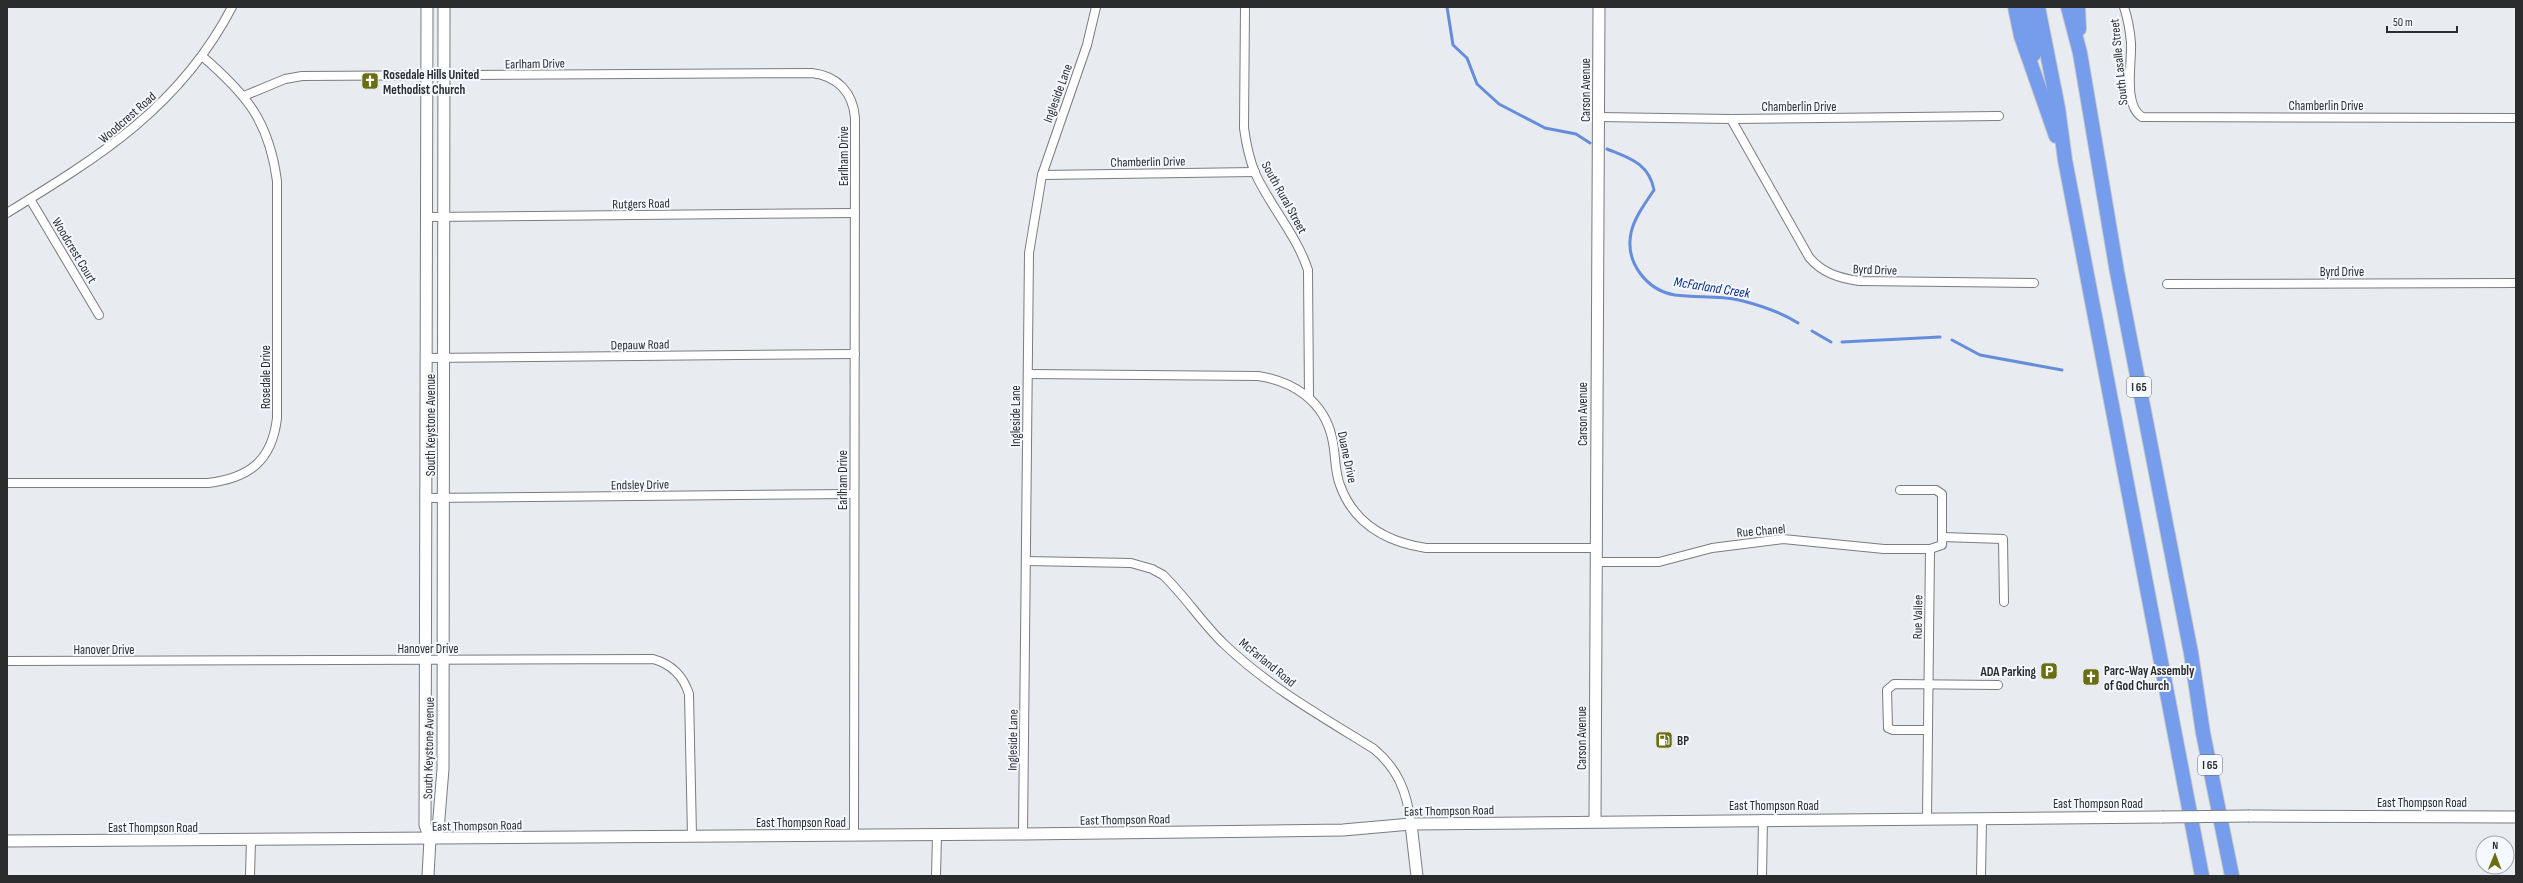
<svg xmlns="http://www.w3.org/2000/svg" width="2523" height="883" font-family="'Sofia Sans Condensed',sans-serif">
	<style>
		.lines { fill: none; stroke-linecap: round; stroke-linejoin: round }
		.stream { stroke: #658ddb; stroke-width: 3 }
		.street-casing { stroke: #797c81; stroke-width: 10 }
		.secondary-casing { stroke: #797c81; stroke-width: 13 }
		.highway-casing { stroke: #c8c8c9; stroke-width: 16 }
		.street { stroke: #fff; stroke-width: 8 }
		.secondary { stroke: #fff; stroke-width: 11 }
		.highway { stroke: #759deb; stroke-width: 14 }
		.secondary-bridge-casing { stroke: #797c81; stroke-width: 13; stroke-linecap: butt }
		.secondary-bridge { stroke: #fff; stroke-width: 11 }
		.labels { text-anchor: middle; stroke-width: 4; stroke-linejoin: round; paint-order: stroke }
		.shield { fill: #f5f8fe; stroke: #68696c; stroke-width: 1 }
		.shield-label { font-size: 12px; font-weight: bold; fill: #2b2c2e }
		.street-label { font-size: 13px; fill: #2b2c2e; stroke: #f5f8fe }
		.poi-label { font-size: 13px; font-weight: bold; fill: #2b2c2e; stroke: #f5f8fe; text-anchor: start }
		.water-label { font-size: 14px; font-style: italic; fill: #032b84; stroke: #f5f8fe }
	</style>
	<rect width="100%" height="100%" fill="#e8ebf0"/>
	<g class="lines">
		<g class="stream">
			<polyline points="1447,7 1453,45 1467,58 1477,84 1499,104 1545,128 1576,134 1590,143"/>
			<path d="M1607,149C1629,158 1649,163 1654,190C1646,202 1634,218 1631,233C1625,262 1646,290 1675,295C1696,298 1718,295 1739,300C1759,305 1781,312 1798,323"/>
			<polyline points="1812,331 1831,342"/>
			<polyline points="1952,340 1980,355 2062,370"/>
			<polyline points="1842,342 1940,337"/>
		</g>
		<defs>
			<g id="street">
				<path d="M1245,7L1244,128C1246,143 1249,158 1255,173C1270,206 1296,234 1308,270L1309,397"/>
				<path d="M2124,7C2128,19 2130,31 2131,43C2132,63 2123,105 2142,117L2516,118"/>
				<path d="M244,96L285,79L302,76L812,73C837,76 853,92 855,118L854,835"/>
				<polyline points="1598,117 1731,119 1999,116"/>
				<path d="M1731,119L1809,257C1822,273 1839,278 1859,281L2034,283"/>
				<polyline points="1042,175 1255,172"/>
				<polyline points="30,199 99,315"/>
				<path d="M7,213C100,156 180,107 232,7"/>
				<polyline points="427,217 855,213"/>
				<polyline points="2167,284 2516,283"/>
				<polyline points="426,358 855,354"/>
				<path d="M1028,374L1258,376C1293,381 1324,401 1332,438C1336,453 1334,470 1340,485C1354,524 1387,542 1426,548H1595"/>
				<path d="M7,483H208C249,478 272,461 277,418V181C269,121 247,95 202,56"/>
				<polyline points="1900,490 1936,490 1942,494 1942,537"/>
				<polyline points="426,498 854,494"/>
				<path d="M1026,561L1131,563L1152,569L1163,575C1185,596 1202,623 1224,644C1269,687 1321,716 1374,749C1398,769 1407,792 1411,824"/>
				<polyline points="1595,562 1659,562 1712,548 1783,539 1884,549 1930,549 1942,545 1942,537 2003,539 2004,602"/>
				<path d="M7,661L653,659C671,664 683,675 689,694L692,836"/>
				<polyline points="1928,730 1893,730 1888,728 1887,690 1894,684 1998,685"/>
				<polyline points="1927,819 1930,549"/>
				<polyline points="1023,834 1029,253 1042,175 1087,45 1096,7"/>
				<polyline points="250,876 251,840"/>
				<polyline points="936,876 937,835"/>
				<polyline points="1762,876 1763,819"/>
				<polyline points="1981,876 1982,818"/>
			</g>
			<g id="secondary">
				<polyline points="427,7 425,825 430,839 428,876"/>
				<polyline points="2250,816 2516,817"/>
				<polyline points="1595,821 1599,7"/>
				<polyline points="1411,824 1417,876"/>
				<polyline points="430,839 438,830 443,769 444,7"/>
				<polyline points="7,841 1023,834 1343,830 1411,824 2162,817"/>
			</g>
			<g id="highway">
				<polyline points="2015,7 2021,36 2056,136"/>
				<polyline points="2025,7 2034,54"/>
				<polyline points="2038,7 2058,108 2065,160 2202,876"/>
				<polyline points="2068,7 2080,53 2117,272 2191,653 2203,733 2232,876"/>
				<polyline points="2078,7 2079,29"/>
			</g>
		</defs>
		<use href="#street" class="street-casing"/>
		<use href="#secondary" class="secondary-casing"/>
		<use href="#highway" class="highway-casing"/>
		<use href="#street" class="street"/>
		<use href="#secondary" class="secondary"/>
		<use href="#highway" class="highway"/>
		<defs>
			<polyline id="secondary-bridge" points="2162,817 2250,816"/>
		</defs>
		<use href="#secondary-bridge" class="secondary-bridge-casing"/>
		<use href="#secondary-bridge" class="secondary-bridge"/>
	</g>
	<defs>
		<symbol id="church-square" viewBox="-11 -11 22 22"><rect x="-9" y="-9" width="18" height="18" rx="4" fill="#6a6e13" stroke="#f5f8fe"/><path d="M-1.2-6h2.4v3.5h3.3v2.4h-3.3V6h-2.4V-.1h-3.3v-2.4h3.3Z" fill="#fff"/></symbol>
		<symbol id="parking-square" viewBox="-11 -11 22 22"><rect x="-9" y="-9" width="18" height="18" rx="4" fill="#6a6e13" stroke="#f5f8fe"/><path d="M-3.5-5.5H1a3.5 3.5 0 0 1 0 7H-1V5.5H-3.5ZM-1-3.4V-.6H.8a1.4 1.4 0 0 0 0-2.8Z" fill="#fff"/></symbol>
		<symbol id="fuel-square" viewBox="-11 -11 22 22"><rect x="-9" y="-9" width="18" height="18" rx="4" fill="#6a6e13" stroke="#f5f8fe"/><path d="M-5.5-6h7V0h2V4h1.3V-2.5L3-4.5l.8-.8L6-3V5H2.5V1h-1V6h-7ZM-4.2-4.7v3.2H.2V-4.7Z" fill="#fff"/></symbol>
	</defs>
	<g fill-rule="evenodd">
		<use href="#church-square" x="360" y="71" width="20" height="20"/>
		<use href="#parking-square" x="2039" y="661" width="20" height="20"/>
		<use href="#church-square" x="2081" y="667" width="20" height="20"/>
		<use href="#fuel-square" x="1654" y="730" width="20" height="20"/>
	</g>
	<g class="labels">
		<g class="shield">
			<rect x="2127" y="377" width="24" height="20" rx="3"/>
			<rect x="2198" y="755" width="24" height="20" rx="3"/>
		</g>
		<g class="shield-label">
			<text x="2139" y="391">I 65</text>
			<text x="2210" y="769">I 65</text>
		</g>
		<g class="street-label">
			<text transform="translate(2118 62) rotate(-96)" y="5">South Lasalle Street</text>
			<text transform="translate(535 63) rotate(-1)" y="5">Earlham Drive</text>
			<text transform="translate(1585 90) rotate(-90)" y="5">Carson Avenue</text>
			<text transform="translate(1057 93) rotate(-70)" y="5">Ingleside Lane</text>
			<text x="2326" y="110">Chamberlin Drive</text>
			<text x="1799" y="111">Chamberlin Drive</text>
			<text transform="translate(127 117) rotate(-41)" y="5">Woodcrest Road</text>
			<text transform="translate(843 156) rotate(-90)" y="5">Earlham Drive</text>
			<text transform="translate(1148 161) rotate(-1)" y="5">Chamberlin Drive</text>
			<text transform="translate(1285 197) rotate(61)" y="5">South Rural Street</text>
			<text transform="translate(641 203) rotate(-1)" y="5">Rutgers Road</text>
			<text transform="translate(75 250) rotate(59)" y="5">Woodcrest Court</text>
			<text transform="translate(1875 269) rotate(2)" y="5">Byrd Drive</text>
			<text x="2342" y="276">Byrd Drive</text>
			<text transform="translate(640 344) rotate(-1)" y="5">Depauw Road</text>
			<text transform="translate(265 377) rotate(-90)" y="5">Rosedale Drive</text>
			<text transform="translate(1582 414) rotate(-90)" y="5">Carson Avenue</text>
			<text transform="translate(1015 416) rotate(-90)" y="5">Ingleside Lane</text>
			<text transform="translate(430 425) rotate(-90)" y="5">South Keystone Avenue</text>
			<text transform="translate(1348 457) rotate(78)" y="5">Duane Drive</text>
			<text transform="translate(842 480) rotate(-90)" y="5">Earlham Drive</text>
			<text transform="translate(640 484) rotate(-1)" y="5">Endsley Drive</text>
			<text transform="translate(1761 530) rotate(-5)" y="5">Rue Chanel</text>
			<text transform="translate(1917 617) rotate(-89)" y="5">Rue Vallee</text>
			<text x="428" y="653">Hanover Drive</text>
			<text x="104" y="654">Hanover Drive</text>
			<text transform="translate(1268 662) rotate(39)" y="5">McFarland Road</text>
			<text transform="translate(1581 738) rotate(-90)" y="5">Carson Avenue</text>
			<text transform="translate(1012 740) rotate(-89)" y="5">Ingleside Lane</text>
			<text transform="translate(428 748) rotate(-89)" y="5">South Keystone Avenue</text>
			<text x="2422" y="807">East Thompson Road</text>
			<text x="2098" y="808">East Thompson Road</text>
			<text x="1774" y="810">East Thompson Road</text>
			<text transform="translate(1449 810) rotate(-1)" y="5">East Thompson Road</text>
			<text transform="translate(1125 819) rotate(-1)" y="5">East Thompson Road</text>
			<text x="801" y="827">East Thompson Road</text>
			<text transform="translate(477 825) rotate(-1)" y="5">East Thompson Road</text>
			<text x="153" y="832">East Thompson Road</text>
		</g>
		<g class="poi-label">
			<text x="383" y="79">Rosedale Hills United<tspan x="383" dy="15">Methodist Church</tspan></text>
			<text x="2104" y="675">Parc-Way Assembly<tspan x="2104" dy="15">of God Church</tspan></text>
			<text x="2036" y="676" text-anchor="end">ADA Parking</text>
			<text x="1677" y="745">BP</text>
		</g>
		<g class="water-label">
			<text transform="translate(1712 287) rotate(9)" y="5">McFarland Creek</text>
		</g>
	</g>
	<rect width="2523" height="883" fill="none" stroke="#2b2c2e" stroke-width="16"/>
	<g transform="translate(2495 855) rotate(1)"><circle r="19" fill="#f5f8fe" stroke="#a4a6ab"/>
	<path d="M0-3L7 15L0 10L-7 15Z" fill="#6a6e13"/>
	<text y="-6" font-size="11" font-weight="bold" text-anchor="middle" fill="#2b2c2e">N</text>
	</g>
	<path d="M2387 26v6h70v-6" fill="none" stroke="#2b2c2e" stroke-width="2"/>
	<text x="2393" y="26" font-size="12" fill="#2b2c2e" stroke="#f5f8fe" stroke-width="3" paint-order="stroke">50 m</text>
</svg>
